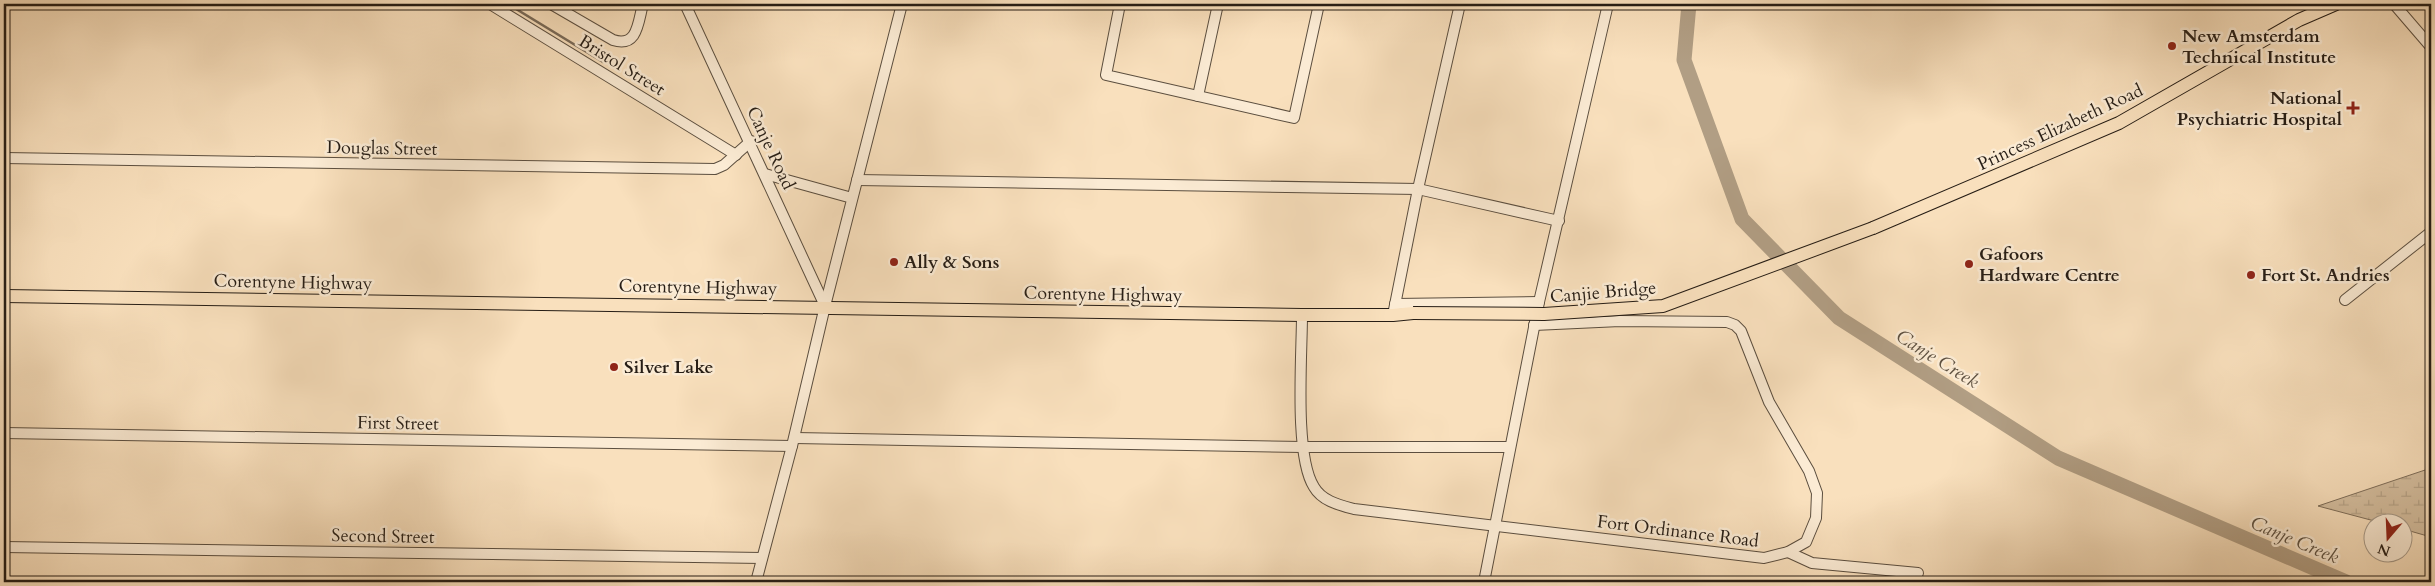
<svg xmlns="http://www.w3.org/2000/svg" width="2435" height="586" font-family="Cardo,serif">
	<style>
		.wetland { fill: url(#wetland-marsh); stroke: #7e6e5a }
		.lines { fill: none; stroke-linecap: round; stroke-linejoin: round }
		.stream { stroke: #796a58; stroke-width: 2.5 }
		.river { stroke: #b19e84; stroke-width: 15 }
		.minor-casing { stroke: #5b4e3f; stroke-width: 12 }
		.major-casing { stroke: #261d15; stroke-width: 14 }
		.minor { stroke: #fbebd4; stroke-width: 10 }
		.major { stroke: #f9e0bd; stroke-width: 12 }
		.major-bridge-casing { stroke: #261d15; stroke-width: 14; stroke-linecap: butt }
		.major-bridge { stroke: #f9e0bd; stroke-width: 12 }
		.poi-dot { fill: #8f2418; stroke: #fbebd4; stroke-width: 2 }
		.labels { text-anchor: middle; stroke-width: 5; stroke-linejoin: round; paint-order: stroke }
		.poi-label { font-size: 18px; font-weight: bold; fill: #261d15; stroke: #fbebd4; text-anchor: start }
		.street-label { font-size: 18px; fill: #261d15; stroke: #fbebd4 }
		.water-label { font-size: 19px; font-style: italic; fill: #5e5141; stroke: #fbebd4 }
	</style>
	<defs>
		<pattern id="wetland-marsh" width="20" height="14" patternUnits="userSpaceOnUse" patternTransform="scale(1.25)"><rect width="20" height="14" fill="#d5bfa0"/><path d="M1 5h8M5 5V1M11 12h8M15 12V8" fill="none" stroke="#b7a489"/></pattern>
	</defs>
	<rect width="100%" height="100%" fill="#f9e0bd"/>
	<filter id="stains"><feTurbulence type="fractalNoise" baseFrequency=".004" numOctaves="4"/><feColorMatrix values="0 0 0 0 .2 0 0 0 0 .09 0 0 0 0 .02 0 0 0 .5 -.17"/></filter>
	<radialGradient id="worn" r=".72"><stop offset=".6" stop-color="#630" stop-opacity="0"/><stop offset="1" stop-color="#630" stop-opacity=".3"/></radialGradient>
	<polygon class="wetland" points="2431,468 2431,537 2403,529 2402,524 2382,523 2318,506"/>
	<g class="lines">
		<polyline class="stream" points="508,4 603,62"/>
		<polyline class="river" points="1689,4 1684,60 1742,219 1839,318 2058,458 2346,582"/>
		<defs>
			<g id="minor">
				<polyline points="490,4 736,155"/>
				<path d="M551,4L613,40C638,48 638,22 643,4"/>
				<polyline points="685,4 825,306"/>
				<polyline points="1120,4 1106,75 1294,118 1319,4"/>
				<polyline points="2394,4 2431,47"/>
				<polyline points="1198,96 1218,4"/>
				<polyline points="4,158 715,169 724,165 751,141"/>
				<polyline points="765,174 852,198"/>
				<polyline points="857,180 1418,189 1559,221"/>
				<polyline points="2345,300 2431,232"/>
				<polyline points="1395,304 1539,302"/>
				<path d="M1302,315C1302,355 1294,456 1314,487C1322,501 1339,505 1354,509L1764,558L1788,552L1806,542L1816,518L1817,493L1809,471L1769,402L1741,331L1735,325L1727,322L1620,321L1534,325"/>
				<polyline points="1393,315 1418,189 1460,4"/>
				<polyline points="4,433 792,446"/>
				<polyline points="795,438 1302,447 1510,447"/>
				<polyline points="4,547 762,558"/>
				<polyline points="1788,552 1812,563 1918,573"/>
				<polyline points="756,582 792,446 825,306 902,4"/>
				<polyline points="1484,582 1539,302 1608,4"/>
			</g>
			<g id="major">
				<polyline points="1873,228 2119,123 2299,20 2336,4"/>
				<polyline points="4,296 1302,315 1393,315 1413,313"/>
			</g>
		</defs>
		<use href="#minor" class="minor-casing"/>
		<use href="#major" class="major-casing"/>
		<use href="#minor" class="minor"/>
		<use href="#major" class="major"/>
		<defs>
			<polyline id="major-bridge" points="1413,313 1544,314 1663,306 1873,228"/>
		</defs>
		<use href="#major-bridge" class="major-bridge-casing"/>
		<use href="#major-bridge" class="major-bridge"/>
	</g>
	<g class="poi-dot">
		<circle cx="2172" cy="46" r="5"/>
		<path d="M2350.5 100.5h5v5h5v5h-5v5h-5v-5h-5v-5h5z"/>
		<circle cx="894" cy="262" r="5"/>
		<circle cx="1969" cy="264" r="5"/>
		<circle cx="2251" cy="275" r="5"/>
		<circle cx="614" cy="367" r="5"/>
	</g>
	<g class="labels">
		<g class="poi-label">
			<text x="2182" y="42">New Amsterdam<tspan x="2182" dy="21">Technical Institute</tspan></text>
			<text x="2342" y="104" text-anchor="end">National<tspan x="2342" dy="21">Psychiatric Hospital</tspan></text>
			<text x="1979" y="260">Gafoors<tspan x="1979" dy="21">Hardware Centre</tspan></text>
			<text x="904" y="268">Ally &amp; Sons</text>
			<text x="2261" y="281">Fort St. Andries</text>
			<text x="624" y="373">Silver Lake</text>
		</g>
		<g class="street-label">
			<text transform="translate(622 65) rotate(32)" y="6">Bristol Street</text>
			<text transform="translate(2060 127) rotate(-25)" y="6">Princess Elizabeth Road</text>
			<text transform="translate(382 148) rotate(1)" y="6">Douglas Street</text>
			<text transform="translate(771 148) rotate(65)" y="6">Canje Road</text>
			<text transform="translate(293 282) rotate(1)" y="6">Corentyne Highway</text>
			<text transform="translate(698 287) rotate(1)" y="6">Corentyne Highway</text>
			<text transform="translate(1603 292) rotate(-5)" y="6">Canjie Bridge</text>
			<text transform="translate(1103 294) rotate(1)" y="6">Corentyne Highway</text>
			<text transform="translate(398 423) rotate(1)" y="6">First Street</text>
			<text transform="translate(1678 531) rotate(7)" y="6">Fort Ordinance Road</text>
			<text transform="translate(383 536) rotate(1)" y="6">Second Street</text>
		</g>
		<g class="water-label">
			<text transform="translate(1938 358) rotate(32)" y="7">Canje Creek</text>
			<text transform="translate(2295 539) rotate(23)" y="7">Canje Creek</text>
		</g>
	</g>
	<rect width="2435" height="586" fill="none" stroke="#f9e0bd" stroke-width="20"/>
	<rect x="5" y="5" width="2425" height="576" fill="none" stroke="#261d15" stroke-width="2.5"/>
	<rect x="10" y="10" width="2415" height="566" fill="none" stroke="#261d15"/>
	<g transform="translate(2388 538) rotate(199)"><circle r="24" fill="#fbebd4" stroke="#a69988"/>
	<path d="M0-4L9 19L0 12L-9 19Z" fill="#8f2418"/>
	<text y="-8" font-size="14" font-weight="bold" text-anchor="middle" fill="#261d15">N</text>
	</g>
	<rect width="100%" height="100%" filter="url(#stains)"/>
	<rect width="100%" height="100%" fill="url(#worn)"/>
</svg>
